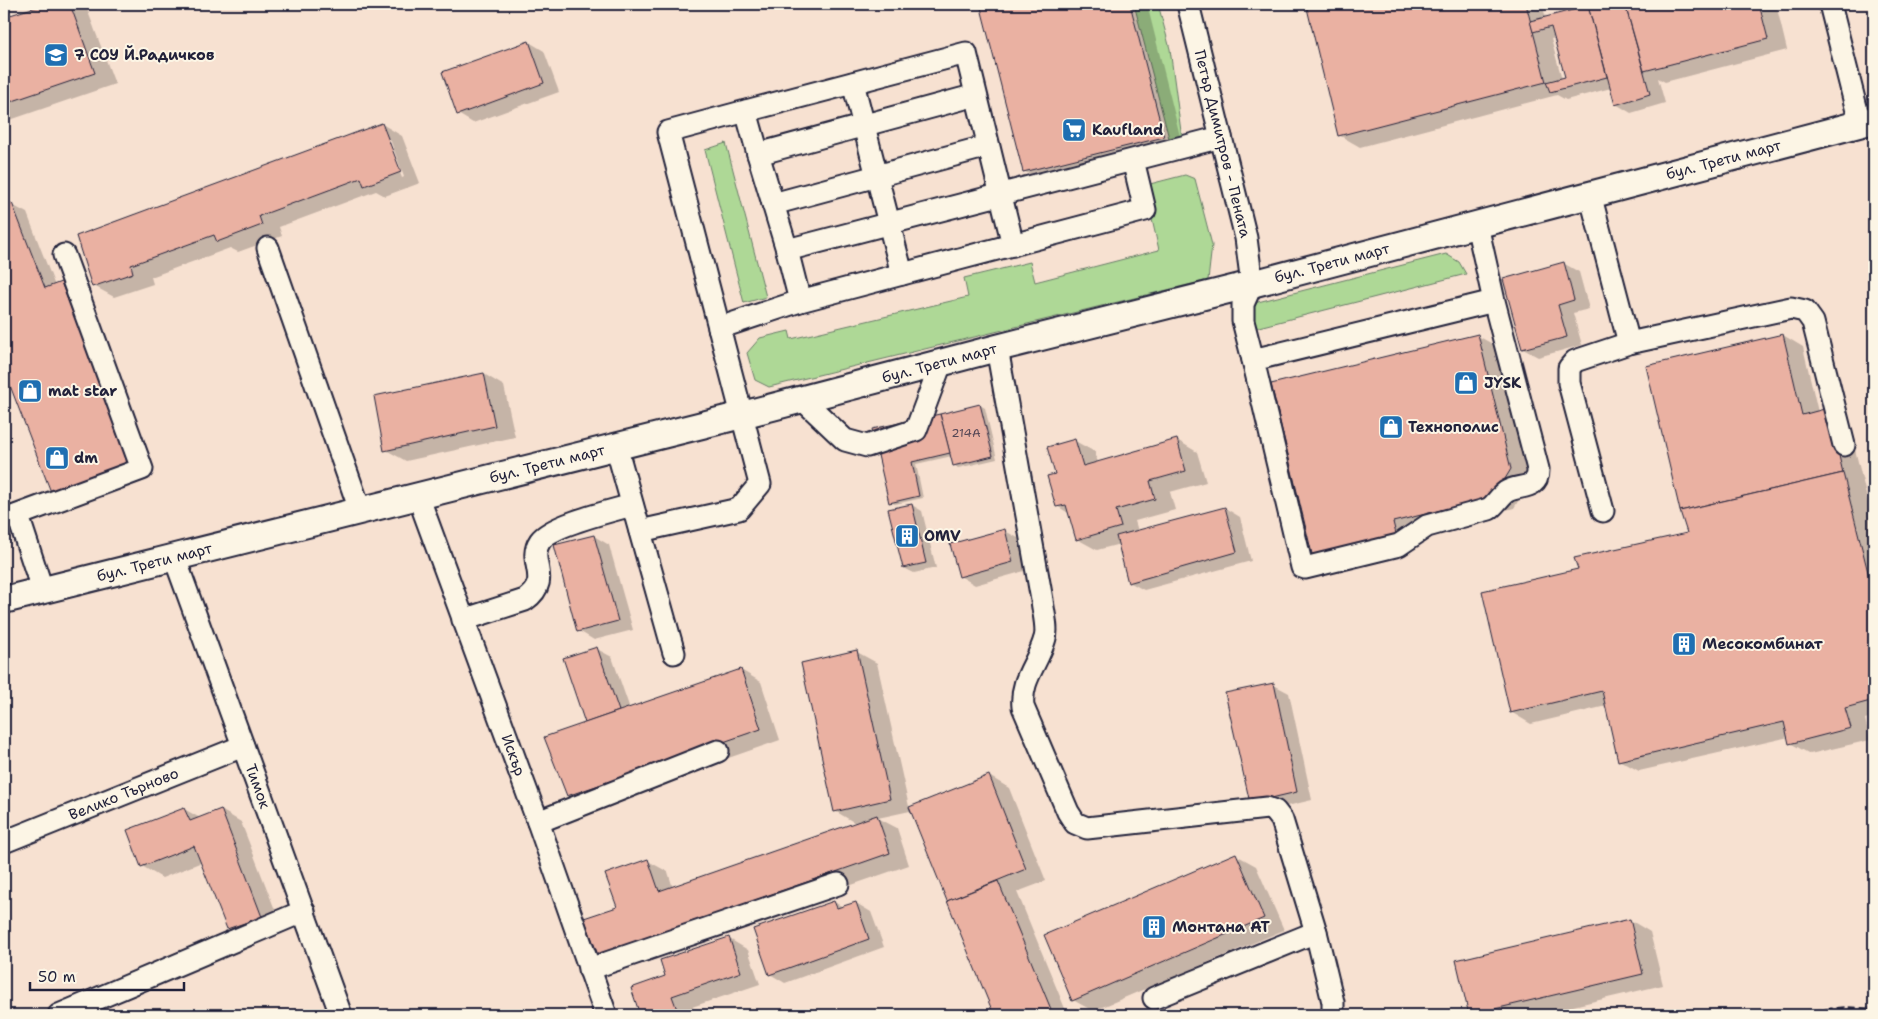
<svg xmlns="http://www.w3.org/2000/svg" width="1878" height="1019" font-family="'Shantell Sans',sans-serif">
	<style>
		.green { fill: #aed896; stroke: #687d68 }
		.shadow { fill: #0003; fill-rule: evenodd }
		.building { fill: #eab1a2; stroke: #22223b }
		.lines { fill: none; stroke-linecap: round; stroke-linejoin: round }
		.minor-casing { stroke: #22223b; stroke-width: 25 }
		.major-casing { stroke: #22223b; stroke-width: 30 }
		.minor { stroke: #fcf5e5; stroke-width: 21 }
		.major { stroke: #fcf5e5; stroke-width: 26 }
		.rail { stroke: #22223b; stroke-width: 4; stroke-dasharray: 8 4; stroke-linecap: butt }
		.labels { text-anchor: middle; stroke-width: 4; stroke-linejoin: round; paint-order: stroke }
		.number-label { font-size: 12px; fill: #544655 }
		.poi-label { font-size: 15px; font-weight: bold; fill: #22223b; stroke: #fcf5e5; text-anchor: start }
		.street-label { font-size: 15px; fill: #22223b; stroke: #fcf5e5 }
	</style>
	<rect width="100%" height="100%" fill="#f7e1d1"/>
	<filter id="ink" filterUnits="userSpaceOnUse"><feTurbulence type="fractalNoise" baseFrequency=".02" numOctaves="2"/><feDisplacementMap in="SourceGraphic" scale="10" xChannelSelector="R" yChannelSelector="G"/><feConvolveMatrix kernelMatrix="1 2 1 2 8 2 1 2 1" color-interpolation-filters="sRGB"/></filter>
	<g filter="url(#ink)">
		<g class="green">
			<polygon points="1134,4 1158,4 1170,49 1182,139 1170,142"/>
			<polygon points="726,143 766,297 744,303 705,150"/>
			<polygon points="1185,175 1195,179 1212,245 1208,280 769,387 755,380 747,353 760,338 789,331 791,339 968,297 964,278 1030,262 1035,282 1159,250 1146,193 1150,184"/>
			<polygon points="1446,254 1459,262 1466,274 1247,330 1254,303"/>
		</g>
		<g class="shadow">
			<polygon points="48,4 78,4 87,9 115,84 4,122 4,19"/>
			<polygon points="981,4 1147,4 1183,148 1044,183 1024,171"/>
			<path d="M1307,4H1542L1546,18L1601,4H1776L1787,50L1665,82L1658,78L1665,103L1631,113L1616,104L1611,88L1566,100L1557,95L1360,147L1339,135ZM1555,38L1567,78L1562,79L1551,39Z"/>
			<polygon points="1868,4 1874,4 1874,8"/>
			<polygon points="529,42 544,51 559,92 473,123 458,114"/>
			<path d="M382,124L402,136L420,183L385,196L376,191L279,227L282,236L238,252L230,248L151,277L153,284L114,297L94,286ZM387,139H390L404,177L402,178Z"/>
			<polygon points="12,205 27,213 55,286 61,283 76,292 145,469 52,491 4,366 4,208"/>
			<polygon points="1563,263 1579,272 1589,309 1573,313 1582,345 1538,357 1523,349"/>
			<polygon points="1783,335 1803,347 1818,412 1848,421 1874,527 1874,716 1865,719 1870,740 1810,754 1790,743 1789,737 1639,771 1619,760 1606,706 1531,724 1511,712 1580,570 1688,534"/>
			<polygon points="1478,336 1498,347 1530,481 1514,508 1412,533 1416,549 1334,569"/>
			<polygon points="484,374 504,386 515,437 406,461 386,450"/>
			<polygon points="980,405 985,408 997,459 958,468 954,465 952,456 916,464 923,498 895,504 890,502 873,430"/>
			<polygon points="1177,440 1197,452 1206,482 1170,492 1175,510 1135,521 1138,531 1225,508 1240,517 1251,561 1144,590 1129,582 1120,544 1097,550 1077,539 1070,514 1057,506 1056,475 1075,441 1095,452 1098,463"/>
			<polygon points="912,505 922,511 936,568 914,573 904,568"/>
			<polygon points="1005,531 1020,539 1028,570 975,585 960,576"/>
			<polygon points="594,536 609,545 633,630 594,640 579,631"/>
			<polygon points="597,649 612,657 630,709 741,670 761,682 780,740 588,807 568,795 587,724"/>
			<polygon points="857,652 877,663 910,811 878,818 897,828 909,865 619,966 648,861 668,872 673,888 857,824 835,811"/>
			<polygon points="1274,685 1289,693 1312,800 1266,811"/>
			<polygon points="989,776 1009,788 1046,881 1017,892 1066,1011 1074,1015 996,1015 911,807"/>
			<polygon points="184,809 200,818 221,810 241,822 282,928 248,940 228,928 202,862 162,878 142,866"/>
			<polygon points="1236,855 1256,866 1284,930 1093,1011 1073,1000"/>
			<polygon points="834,902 843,907 856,903 871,912 884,947 785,983 770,974"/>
			<polygon points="1630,920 1650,932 1663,985 1535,1015 1470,1014"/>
			<polygon points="728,938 748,950 760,984 692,1007 695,1015 642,1015 632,988 667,977"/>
			<polygon points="873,1013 878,1015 866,1015"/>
		</g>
		<g class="building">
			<polygon points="45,4 70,4 95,73 4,104 4,17"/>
			<polygon points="980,4 1130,4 1164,137 1023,172"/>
			<polygon points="1306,4 1526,4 1546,82 1338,136"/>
			<polygon points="1596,4 1625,4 1650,94 1615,105 1588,6"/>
			<polygon points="1625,4 1759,4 1768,39 1644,71"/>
			<polygon points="1588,6 1607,77 1550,92 1546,82 1565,77 1551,27 1533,32 1530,21"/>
			<polygon points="529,41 544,83 457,115 442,72"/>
			<polygon points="382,123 401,172 364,186 361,178 259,216 262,225 217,242 214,235 131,265 133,273 92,287 76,236"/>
			<polygon points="12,203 45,288 61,282 131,461 51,492 4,370 4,207"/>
			<polygon points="1564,262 1574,300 1558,305 1567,337 1522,349 1503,279"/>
			<polygon points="1478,334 1511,469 1494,497 1393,522 1397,538 1313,558 1271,384"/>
			<polygon points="1783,334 1802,415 1828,408 1843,473 1680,511 1646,366"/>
			<polygon points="484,373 495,426 384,451 374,396"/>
			<polygon points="980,404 993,456 953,466 940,414"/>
			<polygon points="940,414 950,453 912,462 919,496 889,503 872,429"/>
			<polygon points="1075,439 1083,466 1177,439 1186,471 1150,481 1155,499 1116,510 1121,527 1076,540 1066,505 1056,507 1047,476 1055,474 1047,447"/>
			<polygon points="1843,473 1874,596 1874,700 1845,708 1851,728 1789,744 1784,722 1618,761 1602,691 1510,713 1482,591 1578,569 1574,558 1687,533 1680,511"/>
			<polygon points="912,504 926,563 903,568 888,509"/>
			<polygon points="1225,507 1237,552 1128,583 1116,536"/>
			<polygon points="1005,529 1013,562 959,577 950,544"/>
			<polygon points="594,535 618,621 577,632 554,545"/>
			<polygon points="597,647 619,711 585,723 563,658"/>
			<polygon points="857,650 890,799 834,812 801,663"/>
			<polygon points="741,669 761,729 567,796 544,737"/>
			<polygon points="1274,683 1297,792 1250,803 1225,693"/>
			<polygon points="989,775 1026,869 947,901 909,807"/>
			<polygon points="184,808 190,821 221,809 262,917 227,929 194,846 141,867 127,830"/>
			<polygon points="877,815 890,853 598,955 584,918 617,907 605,874 648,859 659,891"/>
			<polygon points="1236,853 1264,918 1072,1001 1044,935"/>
			<polygon points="998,881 1053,1014 1065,1009 1068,1015 994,1015 947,901"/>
			<polygon points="834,901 837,908 856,902 869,939 769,975 753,929"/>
			<polygon points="1630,919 1643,974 1469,1015 1456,960"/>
			<polygon points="729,937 741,972 672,996 679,1015 640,1015 631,988 665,976 660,960"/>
		</g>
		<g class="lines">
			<defs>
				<g id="minor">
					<path id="s1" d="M1188,4L1246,238L1252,284L1243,304V321L1253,360"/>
					<polyline points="1830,4 1860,123"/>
					<polyline points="853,83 902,274"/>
					<polyline points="976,95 758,154 746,111 966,53 1013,245"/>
					<polyline points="758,154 787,250"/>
					<polyline points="1133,160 1145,210 800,301 787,250 1221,137"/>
					<polyline points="1590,194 1629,343"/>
					<polyline points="773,204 988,146"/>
					<path d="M1477,225L1494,301L1253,360L1302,567L1305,568L1399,545L1427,526L1489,509C1496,504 1499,497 1506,492C1518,484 1539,491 1538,469L1494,301"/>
					<polyline points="268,248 360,510"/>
					<polyline points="719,328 800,301"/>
					<path d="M997,348L1042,600C1043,611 1048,628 1045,638C1038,664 1020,679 1023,707L1068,812L1075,823L1087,828L1267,808L1275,811L1282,820L1316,932L1333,1002V1015"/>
					<polyline points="802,399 845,440 867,446 916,430 941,363"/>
					<polyline points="616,446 674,653"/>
					<path id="s2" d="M418,496L538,822L606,1015"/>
					<polyline points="1603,511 1569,383 1569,368 1575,361 1629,343 1791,308 1805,311 1813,322 1844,445"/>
					<polyline points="640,531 739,509 760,484 668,132 746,111"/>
					<path id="s3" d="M174,556L341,1015"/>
					<polyline points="42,589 21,525 15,516 142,469 64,255"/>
					<path d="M463,620L525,600C554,579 526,562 540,541C551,525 611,511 632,505"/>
					<polyline points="538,822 718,751"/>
					<path id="s4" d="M4,842L243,746"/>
					<polyline points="589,969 838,884"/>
					<polyline points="1154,998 1316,932"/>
					<polyline points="59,1015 304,911"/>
				</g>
				<g id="major">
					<path id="s5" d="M4,600L742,415L997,348L1252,284L1874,120"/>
				</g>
			</defs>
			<use href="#minor" class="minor-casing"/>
			<use href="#major" class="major-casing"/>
			<use href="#minor" class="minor"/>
			<use href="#major" class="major"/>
			<polyline class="rail" points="1777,1015 1847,1008 1874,1010"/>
		</g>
	</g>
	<defs>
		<symbol id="school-square" viewBox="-11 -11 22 22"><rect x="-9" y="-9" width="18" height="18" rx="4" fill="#1f6fb2" stroke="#fcf5e5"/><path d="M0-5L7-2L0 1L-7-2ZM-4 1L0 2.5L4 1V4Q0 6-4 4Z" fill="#fff"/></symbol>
		<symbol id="supermarket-square" viewBox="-11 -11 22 22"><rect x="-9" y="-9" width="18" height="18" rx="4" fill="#1f6fb2" stroke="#fcf5e5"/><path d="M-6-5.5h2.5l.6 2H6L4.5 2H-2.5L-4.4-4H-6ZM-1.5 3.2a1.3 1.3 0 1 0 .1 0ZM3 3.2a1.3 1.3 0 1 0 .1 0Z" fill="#fff"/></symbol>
		<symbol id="shop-square" viewBox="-11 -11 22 22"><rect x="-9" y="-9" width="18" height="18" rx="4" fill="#1f6fb2" stroke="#fcf5e5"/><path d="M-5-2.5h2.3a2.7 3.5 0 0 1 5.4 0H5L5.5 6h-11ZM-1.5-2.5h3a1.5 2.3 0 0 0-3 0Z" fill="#fff"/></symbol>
		<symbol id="building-square" viewBox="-11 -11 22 22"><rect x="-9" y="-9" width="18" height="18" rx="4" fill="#1f6fb2" stroke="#fcf5e5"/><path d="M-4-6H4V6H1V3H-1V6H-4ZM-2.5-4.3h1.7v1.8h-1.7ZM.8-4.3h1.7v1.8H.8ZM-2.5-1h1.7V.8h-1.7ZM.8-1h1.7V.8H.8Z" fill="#fff"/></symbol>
	</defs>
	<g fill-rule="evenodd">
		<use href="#school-square" x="42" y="41" width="28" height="28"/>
		<use href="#supermarket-square" x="1060" y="116" width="28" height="28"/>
		<use href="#shop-square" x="1452" y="369" width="28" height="28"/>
		<use href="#shop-square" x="16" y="377" width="28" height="28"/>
		<use href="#shop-square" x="1377" y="413" width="28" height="28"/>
		<use href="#shop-square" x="43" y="444" width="28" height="28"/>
		<use href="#building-square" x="893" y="522" width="28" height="28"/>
		<use href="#building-square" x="1670" y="630" width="28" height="28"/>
		<use href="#building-square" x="1140" y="913" width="28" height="28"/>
	</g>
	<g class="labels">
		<g class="number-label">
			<text x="966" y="437">214А</text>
		</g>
		<g class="poi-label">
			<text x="74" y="60">7 СОУ Й.Радичков</text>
			<text x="1092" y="135">Kaufland</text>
			<text x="1484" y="388">JYSK</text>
			<text x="48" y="396">mat star</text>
			<text x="1408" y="432">Технополис</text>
			<text x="74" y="463">dm</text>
			<text x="924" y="541">OMV</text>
			<text x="1702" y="649">Месокомбинат</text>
			<text x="1172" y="932">Монтана АТ</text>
		</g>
		<g class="street-label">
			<text dy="5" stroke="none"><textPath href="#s1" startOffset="144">Петър Димитров - Пената</textPath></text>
			<text dy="5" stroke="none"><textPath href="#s5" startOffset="1775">бул. Трети март</textPath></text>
			<text dy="5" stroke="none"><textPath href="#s5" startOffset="1370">бул. Трети март</textPath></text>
			<text dy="5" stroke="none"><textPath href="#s5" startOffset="965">бул. Трети март</textPath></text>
			<text dy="5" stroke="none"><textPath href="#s5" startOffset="560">бул. Трети март</textPath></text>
			<text dy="5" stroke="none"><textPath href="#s5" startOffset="155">бул. Трети март</textPath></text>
			<text dy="5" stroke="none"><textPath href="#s2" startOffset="276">Искър</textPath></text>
			<text dy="5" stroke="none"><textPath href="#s3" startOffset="245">Тимок</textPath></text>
			<text dy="5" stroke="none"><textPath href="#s4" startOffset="129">Велико Търново</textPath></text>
		</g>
	</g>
	<rect width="1878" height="1019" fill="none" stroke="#fcf5e5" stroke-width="20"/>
	<rect x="10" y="10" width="1858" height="999" fill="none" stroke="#22223b" stroke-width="2" filter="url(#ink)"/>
	<path d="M30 982v8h154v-8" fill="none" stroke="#22223b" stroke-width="2.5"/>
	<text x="38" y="982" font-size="15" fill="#22223b" stroke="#fcf5e5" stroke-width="4" paint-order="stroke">50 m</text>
</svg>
